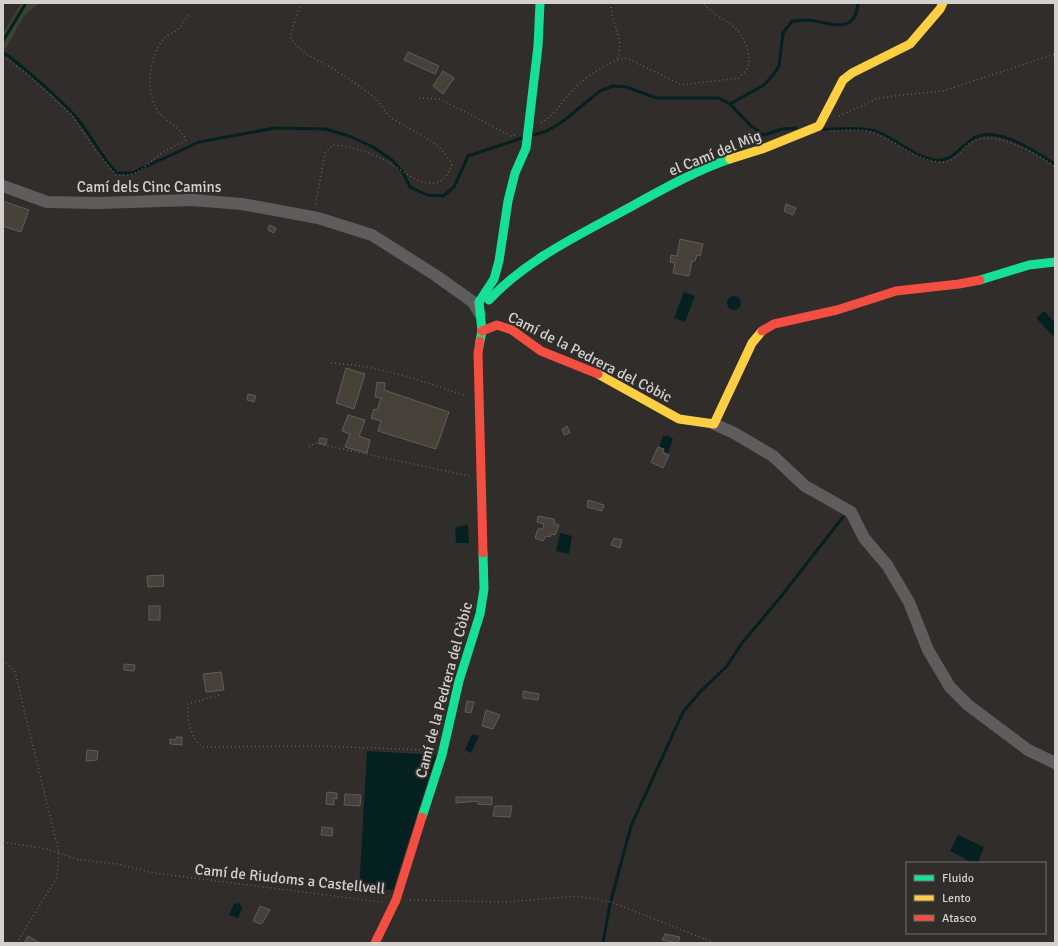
<svg xmlns="http://www.w3.org/2000/svg" width="1058" height="946" font-family="Signika,sans-serif">
	<style>
		.green { fill: #3c422e }
		.water { fill: #052020 }
		.lines { fill: none; stroke-linecap: round; stroke-linejoin: round }
		.stream { stroke: #052020; stroke-width: 3 }
		.building { fill: #48413a; stroke: #5f5d5b }
		.path { stroke: #636160; stroke-width: 1.5; stroke-dasharray: 1 3; stroke-linecap: butt }
		.street { stroke: #5f5d5c; stroke-width: 12 }
		.fast { stroke: #16e098; stroke-width: 9 }
		.slow { stroke: #ffcf43; stroke-width: 9 }
		.jam { stroke: #f24e42; stroke-width: 9 }
		.labels { text-anchor: middle; stroke-width: 4; stroke-linejoin: round; paint-order: stroke }
		.street-label { font-size: 15px; fill: #d3d0ce; stroke: #312d2a }
	</style>
	<rect width="100%" height="100%" fill="#302d2b"/>
	<polygon class="green" points="21,3 39,3 24,16 6,48 3,48 3,33"/>
	<g class="water">
		<polygon points="684,292 695,296 685,322 674,318"/>
		<circle cx="734" cy="303" r="7"/>
		<polygon points="1044,311 1055,323 1054,337 1036,318"/>
		<polygon points="663,436 669,436 673,439 668,453 659,448"/>
		<polygon points="468,525 469,543 456,543 455,527"/>
		<polygon points="560,533 572,536 569,554 556,551"/>
		<polygon points="472,734 479,736 471,753 465,750"/>
		<polygon points="367,751 436,755 393,890 359,890"/>
		<polygon points="958,835 984,847 978,863 973,863 950,851"/>
		<polygon points="239,903 242,908 238,918 229,915 234,904"/>
	</g>
	<g class="lines">
		<g class="stream">
			<polyline points="3,41 26,3"/>
			<path d="M3,53L9,56C31,75 56,94 75,116C91,134 100,156 117,173H132L199,142L275,128L325,129L349,136L373,147L392,160L403,172L410,187L427,195L443,196L454,187L468,156L522,138"/>
			<path d="M730,104L764,85L774,74L779,66L783,33L792,21C797,21 803,20 808,20C829,22 855,37 858,3"/>
			<path d="M823,129C840,130 858,126 875,131C896,138 913,157 935,160C954,162 960,146 974,138C998,125 1035,152 1055,164"/>
			<polyline points="533,135 547,131 562,122 600,91 613,86 626,87 657,98 719,98 730,104 750,125 764,135 782,129 796,128"/>
			<polyline points="603,943 610,904 631,826 683,712 700,692 727,666 742,643 779,599 843,517"/>
		</g>
	</g>
	<g class="building">
		<polygon points="408,52 439,66 435,74 404,60"/>
		<polygon points="443,71 454,78 443,94 433,86"/>
		<polygon points="3,201 29,210 21,232 3,226"/>
		<polygon points="786,204 796,208 793,215 784,211"/>
		<polygon points="269,225 276,228 274,233 268,230"/>
		<polygon points="680,239 703,244 700,256 697,255 695,261 692,261 689,276 673,273 675,263 670,262 671,255 677,256"/>
		<polygon points="346,368 365,374 354,409 336,403"/>
		<polygon points="377,382 385,383 384,390 449,412 436,449 378,431 381,421 371,418 374,409 377,410 381,398 375,397"/>
		<polygon points="248,394 256,396 254,402 247,400"/>
		<polygon points="348,415 365,420 359,436 370,440 367,453 345,447 350,434 342,431"/>
		<polygon points="567,426 570,433 564,435 562,429"/>
		<polygon points="320,438 327,439 326,445 318,443"/>
		<polygon points="658,447 664,449 663,453 669,455 663,468 651,462"/>
		<polygon points="588,500 604,505 602,511 587,507"/>
		<polygon points="538,516 554,519 555,524 559,525 555,535 551,534 550,537 546,536 543,541 535,538 538,529 543,529 544,524 537,522"/>
		<polygon points="614,538 622,540 620,548 611,545"/>
		<polygon points="163,575 164,586 148,587 147,576"/>
		<rect x="149" y="606" width="11" height="14"/>
		<polygon points="124,664 135,665 134,671 124,670"/>
		<polygon points="221,672 224,690 206,692 203,674"/>
		<polygon points="523,691 539,694 538,700 523,698"/>
		<polygon points="467,701 474,702 471,713 465,712"/>
		<polygon points="486,710 500,715 493,729 482,726"/>
		<polygon points="176,737 182,737 182,745 170,744 170,739 176,740"/>
		<polygon points="87,750 98,751 97,760 86,761"/>
		<polygon points="327,792 337,793 337,799 334,798 334,805 326,804"/>
		<polygon points="345,794 361,795 360,806 344,805"/>
		<polygon points="456,797 492,797 492,805 478,804 478,801 456,803"/>
		<polygon points="495,806 512,806 510,817 493,816"/>
		<polygon points="322,827 333,828 332,836 321,835"/>
		<polygon points="260,906 270,910 263,922 260,924 253,921"/>
		<polygon points="665,934 680,937 678,943 662,940"/>
		<polygon points="28,936 40,943 24,943"/>
	</g>
	<g class="lines">
		<g class="path">
			<path d="M301,3L290,36C297,53 320,60 335,70C348,78 363,88 375,98C382,104 385,114 393,119C415,133 440,140 452,165C437,205 403,169 381,158C365,151 349,146 333,145L325,153L315,207"/>
			<path d="M611,3C610,22 626,41 617,59"/>
			<path d="M3,57L25,72L72,115L94,148L116,175C141,177 143,166 162,153C169,148 178,145 186,140C181,127 165,122 157,110C145,89 149,58 163,39C166,35 171,34 176,31C181,27 185,19 189,14"/>
			<polyline points="419,98 439,99 450,104 511,136 515,135"/>
			<polyline points="839,116 876,99 901,95 943,91 1055,54"/>
			<path d="M541,123C559,112 564,97 578,85C591,74 610,60 627,58L682,85L739,78C741,75 745,72 747,69C753,59 745,39 738,31C728,20 713,16 704,3"/>
			<path d="M830,131C844,131 862,128 875,133C897,142 914,159 939,162C954,164 958,152 969,144C992,127 1035,152 1055,167"/>
			<path d="M331,363C378,365 422,381 466,396"/>
			<polyline points="309,447 315,443 469,476"/>
			<polyline points="3,660 15,672 59,853 57,877 17,943"/>
			<path d="M219,695L188,704C186,718 191,738 202,747L316,746L430,750"/>
			<polyline points="3,842 47,849 80,860 117,864 154,873 382,902"/>
			<polyline points="410,900 508,902 577,896 611,902 715,943"/>
		</g>
		<g class="street">
			<polyline points="3,186 47,202 99,203 192,200 242,204 318,218 372,235 435,275 473,302 480,314"/>
			<polyline points="714,424 734,433 773,456 805,486 851,512 864,538 887,565 909,602 928,650 950,687 968,705 1028,750 1055,763"/>
		</g>
		<g class="fast">
			<polyline points="980,280 1029,265 1055,262"/>
			<path d="M489,300C525,261 577,236 623,211C656,193 694,171 730,159"/>
			<polyline points="480,341 482,331 479,302 494,279 499,261 508,201 515,173 526,148 538,46 540,3"/>
			<polyline points="422,817 442,755 459,681 480,614 484,589 483,553"/>
		</g>
		<g class="slow">
			<polyline points="730,159 762,149 819,126 843,80 852,73 910,44 940,9 943,3"/>
			<polyline points="598,374 679,419 714,424 752,343 762,331"/>
		</g>
		<g class="jam">
			<polyline points="482,331 497,325 512,330 541,351 598,374"/>
			<polyline points="762,331 774,324 837,310 896,291 959,284 980,280"/>
			<polyline points="480,341 478,353 483,553"/>
			<polyline points="375,943 396,900 422,817"/>
		</g>
	</g>
	<g class="labels">
		<g class="street-label">
			<text transform="translate(715 153) rotate(-22)" y="5">el Camí del Mig</text>
			<text x="149" y="192">Camí dels Cinc Camins</text>
			<text transform="translate(590 357) rotate(27)" y="5">Camí de la Pedrera del Còbic</text>
			<text transform="translate(444 690) rotate(-75)" y="5">Camí de la Pedrera del Còbic</text>
			<text transform="translate(290 879) rotate(6)" y="5">Camí de Riudoms a Castellvell</text>
		</g>
	</g>
	<rect width="1058" height="946" fill="none" stroke="#d3d0ce" stroke-width="8"/>
	<rect x="906" y="862" width="140" height="72" fill="#312d2a" stroke="#726e6c"/>
	<rect x="914" y="875" width="20" height="6" fill="#16e098" stroke="#726e6c"/>
	<text x="942" y="882" font-size="12" fill="#d3d0ce">Fluido</text>
	<rect x="914" y="895" width="20" height="6" fill="#ffcf43" stroke="#726e6c"/>
	<text x="942" y="902" font-size="12" fill="#d3d0ce">Lento</text>
	<rect x="914" y="915" width="20" height="6" fill="#f24e42" stroke="#726e6c"/>
	<text x="942" y="922" font-size="12" fill="#d3d0ce">Atasco</text>
</svg>
